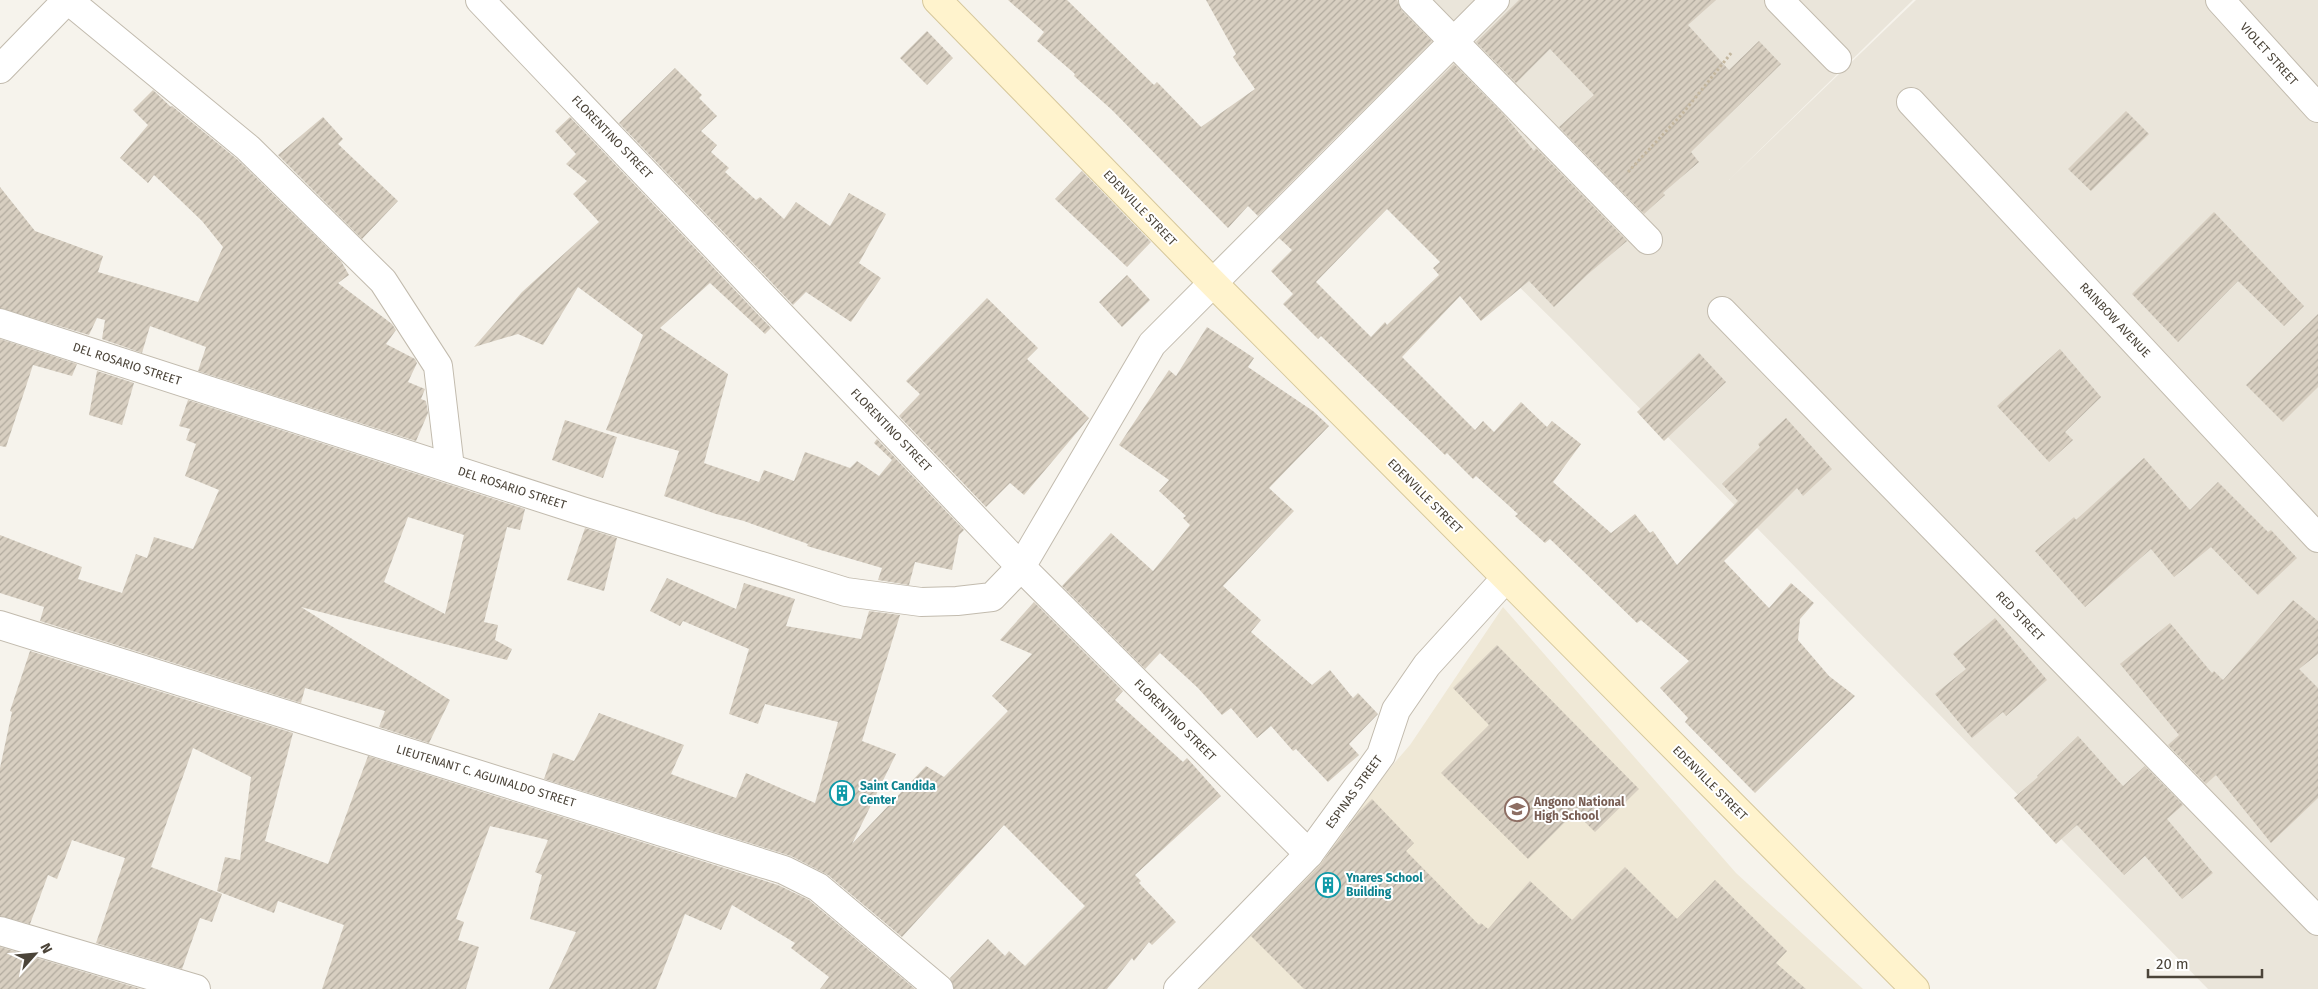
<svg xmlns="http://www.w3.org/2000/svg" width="2318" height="989" font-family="'Fira Sans',sans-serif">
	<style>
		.residential { fill: #eae5da }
		.education { fill: #efe8d6 }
		.building { fill: url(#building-hatch); fill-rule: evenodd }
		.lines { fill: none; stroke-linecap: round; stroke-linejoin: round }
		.street-casing { stroke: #c2bbae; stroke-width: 30 }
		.secondary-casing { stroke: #d6c79b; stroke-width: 30 }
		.path { stroke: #c4b79f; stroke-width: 3; stroke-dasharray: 2.5 2.5; stroke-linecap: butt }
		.street { stroke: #fff; stroke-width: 28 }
		.secondary { stroke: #fff3cd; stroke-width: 28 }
		.labels { text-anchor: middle; stroke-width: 4; stroke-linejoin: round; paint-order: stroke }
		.street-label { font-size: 12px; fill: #4b4439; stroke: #fff }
		.culture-label { font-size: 12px; font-weight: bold; fill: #0d838f; stroke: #fff; text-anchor: start }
		.education-label { font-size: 12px; font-weight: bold; fill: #785e54; stroke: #fff; text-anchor: start }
	</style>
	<defs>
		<pattern id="building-hatch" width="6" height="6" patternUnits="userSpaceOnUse" patternTransform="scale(1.25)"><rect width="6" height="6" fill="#d8cfc1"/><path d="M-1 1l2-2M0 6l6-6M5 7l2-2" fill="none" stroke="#b1aa9e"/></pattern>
	</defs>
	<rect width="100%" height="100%" fill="#f6f3ec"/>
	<polygon class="residential" points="1229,0 1913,0 1729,180 1916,0 2318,0 2318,989 2208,989 1569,336"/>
	<polygon class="education" points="1503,607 1736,873 1863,989 1198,989 1410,745"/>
	<g class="building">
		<polygon points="1008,0 1067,0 1154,85 1157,82 1201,127 1255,89 1233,57 1236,54 1206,0 1397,0 1402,11 1432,41 1258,216 1248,206 1228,228 1112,110 1074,76 1075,74 1037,41 1044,32"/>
		<polygon points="1519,0 1716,0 1688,25 1729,70 1759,41 1781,64 1691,152 1699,162 1663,193 1665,195 1644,214 1559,127 1594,95 1550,49 1516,83 1476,42"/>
		<polygon points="927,31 953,58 927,85 900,58"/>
		<path d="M1454,64L1504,115L1534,151L1536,148L1627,241L1587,275L1554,307L1529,281L1481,321L1460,296L1402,357L1475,430L1483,421L1494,432L1521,402L1547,427L1552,421L1581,444L1553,482L1611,533L1635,514L1650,533L1653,531L1677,565L1738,501L1722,484L1760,447L1758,444L1786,418L1832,469L1803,496L1797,488L1724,561L1769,608L1791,583L1814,603L1800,619L1798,640L1829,676L1855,696L1755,793L1685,722L1688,718L1660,688L1689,661L1641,620L1637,623L1550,539L1545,543L1515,516L1518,514L1476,476L1473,479L1447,453L1445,455L1321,336L1318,339L1283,304L1293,294L1271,271L1292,250L1279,238ZM1387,209L1440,262L1433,268L1439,275L1387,325L1385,322L1371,337L1316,282Z"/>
		<polygon points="675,68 702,95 699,98 717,116 701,131 717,145 711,152 729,168 725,172 756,200 760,197 784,219 796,202 830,226 849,193 886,214 859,263 881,278 851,322 806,292 793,305 619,123"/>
		<polygon points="153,90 171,107 172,106 238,160 341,261 349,275 338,283 392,324 396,330 386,344 415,359 417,363 408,382 425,389 421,399 426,401 428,413 416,441 198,371 206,347 150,326 142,353 102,339 105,320 97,318 89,335 0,308 0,187 35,231 103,256 98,272 198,302 223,247 202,221 154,175 148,183 120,158 148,125 133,110"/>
		<polygon points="2126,111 2149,134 2091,191 2068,169"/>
		<polygon points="323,117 343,139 338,144 398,201 362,239 278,155"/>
		<polygon points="570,117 771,328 765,334 710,283 660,328 728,374 704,463 759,482 764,470 794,481 805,452 850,468 857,461 879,476 892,460 874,443 877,439 964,530 959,535 952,570 915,562 909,585 878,580 882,568 807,546 808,544 744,521 716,514 664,496 679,451 606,430 643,335 578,287 543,345 518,334 474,347 522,292 599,222 573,194 587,181 566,164 576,154 555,131"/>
		<polygon points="1082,171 1151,242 1127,267 1055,199"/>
		<polygon points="2214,212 2304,306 2284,326 2238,281 2178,342 2132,294"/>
		<polygon points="1127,275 1150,300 1122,327 1099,302"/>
		<polygon points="987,298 1038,348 1027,359 1089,418 1024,495 1010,483 986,507 899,416 920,394 906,381"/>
		<polygon points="2318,314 2318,387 2283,422 2246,385"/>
		<polygon points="1207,327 1254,358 1248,367 1313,411 1329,426 1269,488 1294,511 1223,586 1261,620 1251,632 1312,685 1330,670 1353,698 1358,693 1378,714 1349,744 1359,755 1328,782 1296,749 1293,751 1271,726 1257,738 1231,708 1222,715 1198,688 1160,653 1145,669 1062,586 1111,533 1153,571 1190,525 1183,518 1186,516 1159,491 1169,480 1119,445 1169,370 1176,376"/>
		<polygon points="0,339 77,364 72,376 33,365 6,447 0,446"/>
		<polygon points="2060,349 2101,397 2065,432 2073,440 2049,462 1997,406"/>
		<polygon points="1699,353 1726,382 1664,441 1637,412"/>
		<polygon points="97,371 134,383 122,425 89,415"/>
		<path d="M188,400L525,509L520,530L507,527L484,622L498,625L495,640L512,649L507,660L301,607L450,700L429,743L379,727L385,711L305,688L301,703L40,621L44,607L0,593V535L82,567L78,579L122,593L136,554L147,558L154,537L193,549L219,490L185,476L196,444L186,440L190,429L179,426ZM408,517L464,535L445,614L384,582Z"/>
		<polygon points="565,420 617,437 603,478 552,460"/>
		<polygon points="2144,458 2190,510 2218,482 2268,532 2271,530 2297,558 2258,595 2211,547 2174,577 2151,549 2085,607 2035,551 2074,517 2076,520"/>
		<polygon points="585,528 617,538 604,591 567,580"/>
		<polygon points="667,578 736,609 744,583 795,599 786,626 861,639 869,611 900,615 862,741 896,754 852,844 926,766 944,777 1008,711 992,696 1032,654 1000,640 1034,602 1123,691 1115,700 1183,762 1187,758 1221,796 1135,875 1141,881 1139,883 1176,922 1152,945 1149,942 1134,961 1132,958 1107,989 954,989 950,978 988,939 1005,956 1009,951 1025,966 1085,906 1004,825 902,937 828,875 791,856 544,779 553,753 574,761 599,713 684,745 671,774 736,798 746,773 815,803 838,722 765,704 758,724 729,714 749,649 683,621 680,626 650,611"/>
		<polygon points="2293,600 2318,621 2318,654 2299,669 2318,688 2318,798 2271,843 2216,775 2206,784 2168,745 2179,735 2120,664 2170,623 2212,673 2214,671 2223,680"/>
		<polygon points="1995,618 2047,680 2006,716 2003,712 1972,738 1935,694 1966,669 1953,654"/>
		<polygon points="1497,645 1639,789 1595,832 1575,812 1528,859 1441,773 1489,725 1453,688"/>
		<polygon points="30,651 293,733 265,841 328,864 368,756 778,885 809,900 915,989 820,989 829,977 791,948 795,943 732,905 721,930 685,914 656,989 549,989 576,932 530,919 542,875 535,872 548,840 490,826 456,919 464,922 458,940 479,947 466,989 322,989 344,925 278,901 274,913 217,891 225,857 240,860 251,777 193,748 151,867 222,894 212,922 200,918 182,969 96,943 125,858 72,840 57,879 48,875 30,924 0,916 0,768 12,712 10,711"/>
		<polygon points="2078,736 2123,786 2145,766 2183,805 2167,819 2213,873 2182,899 2145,856 2124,875 2077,825 2056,844 2014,798 2038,777 2037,776"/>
		<polygon points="1372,799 1414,843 1406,851 1479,925 1481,923 1488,929 1530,881 1572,920 1625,867 1677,919 1715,880 1787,951 1776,963 1806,989 1304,989 1251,936 1320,865 1359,812"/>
		<polygon points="0,947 141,989 0,989"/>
	</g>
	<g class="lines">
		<defs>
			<g id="street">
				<polyline points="68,0 248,148 383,281 438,366 450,468"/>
				<polyline points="480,0 1021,567 1309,854"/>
				<polyline points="1413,0 1648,240"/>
				<polyline points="1779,0 1837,59"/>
				<polyline points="2220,0 2318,108"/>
				<polyline points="0,69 67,0"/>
				<polyline points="1911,102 2318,538"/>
				<polyline points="1722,311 2318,921"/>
				<polyline points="0,323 582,511 846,592 921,602 957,601 992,597 1021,567 1152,344 1495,0"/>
				<polyline points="0,625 784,870 818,887 939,989"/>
				<polyline points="0,931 196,989"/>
				<polyline points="1178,989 1309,854 1381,755 1396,710 1427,665 1506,578"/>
			</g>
			<polyline id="secondary" points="937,0 1212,282 1915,989"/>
		</defs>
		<use href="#street" class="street-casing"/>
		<use href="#secondary" class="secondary-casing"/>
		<polyline class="path" points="1628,172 1683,113 1732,52"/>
		<use href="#street" class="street"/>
		<use href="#secondary" class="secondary"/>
	</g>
	<defs>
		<symbol id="building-ring" viewBox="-11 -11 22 22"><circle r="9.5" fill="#fff" stroke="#0f9aa8" stroke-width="1.5"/><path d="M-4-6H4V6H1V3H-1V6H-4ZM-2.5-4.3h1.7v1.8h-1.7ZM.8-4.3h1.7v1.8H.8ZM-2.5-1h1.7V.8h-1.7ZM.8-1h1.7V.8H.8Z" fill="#0f9aa8"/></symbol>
		<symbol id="school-ring" viewBox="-11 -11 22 22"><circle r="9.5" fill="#fff" stroke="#8d6e63" stroke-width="1.5"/><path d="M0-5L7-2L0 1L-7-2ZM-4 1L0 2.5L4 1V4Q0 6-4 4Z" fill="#8d6e63"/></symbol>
	</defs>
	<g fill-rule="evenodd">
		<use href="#building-ring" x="828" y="779" width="28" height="28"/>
		<use href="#school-ring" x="1503" y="795" width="28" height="28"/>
		<use href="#building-ring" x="1314" y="871" width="28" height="28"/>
	</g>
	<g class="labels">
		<g class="street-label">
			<text transform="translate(2269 54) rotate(48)" y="4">VIOLET STREET</text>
			<text transform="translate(612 137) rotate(46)" y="4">FLORENTINO STREET</text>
			<text transform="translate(1140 208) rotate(46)" y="4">EDENVILLE STREET</text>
			<text transform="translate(2115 320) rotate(47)" y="4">RAINBOW AVENUE</text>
			<text transform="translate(127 364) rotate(18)" y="4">DEL ROSARIO STREET</text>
			<text transform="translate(891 430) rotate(46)" y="4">FLORENTINO STREET</text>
			<text transform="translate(512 488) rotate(18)" y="4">DEL ROSARIO STREET</text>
			<text transform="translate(1425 496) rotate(45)" y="4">EDENVILLE STREET</text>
			<text transform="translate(2020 616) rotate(46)" y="4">RED STREET</text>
			<text transform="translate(1175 720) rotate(45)" y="4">FLORENTINO STREET</text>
			<text transform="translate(486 776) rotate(17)" y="4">LIEUTENANT C. AGUINALDO STREET</text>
			<text transform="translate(1710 783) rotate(45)" y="4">EDENVILLE STREET</text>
			<text transform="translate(1354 792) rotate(-54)" y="4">ESPINAS STREET</text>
		</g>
		<g class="culture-label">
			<text x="860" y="790">Saint Candida<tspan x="860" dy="14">Center</tspan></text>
			<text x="1346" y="882">Ynares School<tspan x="1346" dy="14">Building</tspan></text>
		</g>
		<g class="education-label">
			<text x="1534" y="806">Angono National<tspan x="1534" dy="14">High School</tspan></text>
		</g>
	</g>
	<g transform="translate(35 954) rotate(63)" stroke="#ffffff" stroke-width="4" paint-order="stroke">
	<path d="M0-4L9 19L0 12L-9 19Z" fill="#4b4439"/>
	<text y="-8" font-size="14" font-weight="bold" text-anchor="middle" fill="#4b4439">N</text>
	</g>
	<path d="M2148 969v8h114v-8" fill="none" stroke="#4b4439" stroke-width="2.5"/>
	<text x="2156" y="969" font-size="15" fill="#4b4439" stroke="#ffffff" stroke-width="4" paint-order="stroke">20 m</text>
</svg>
